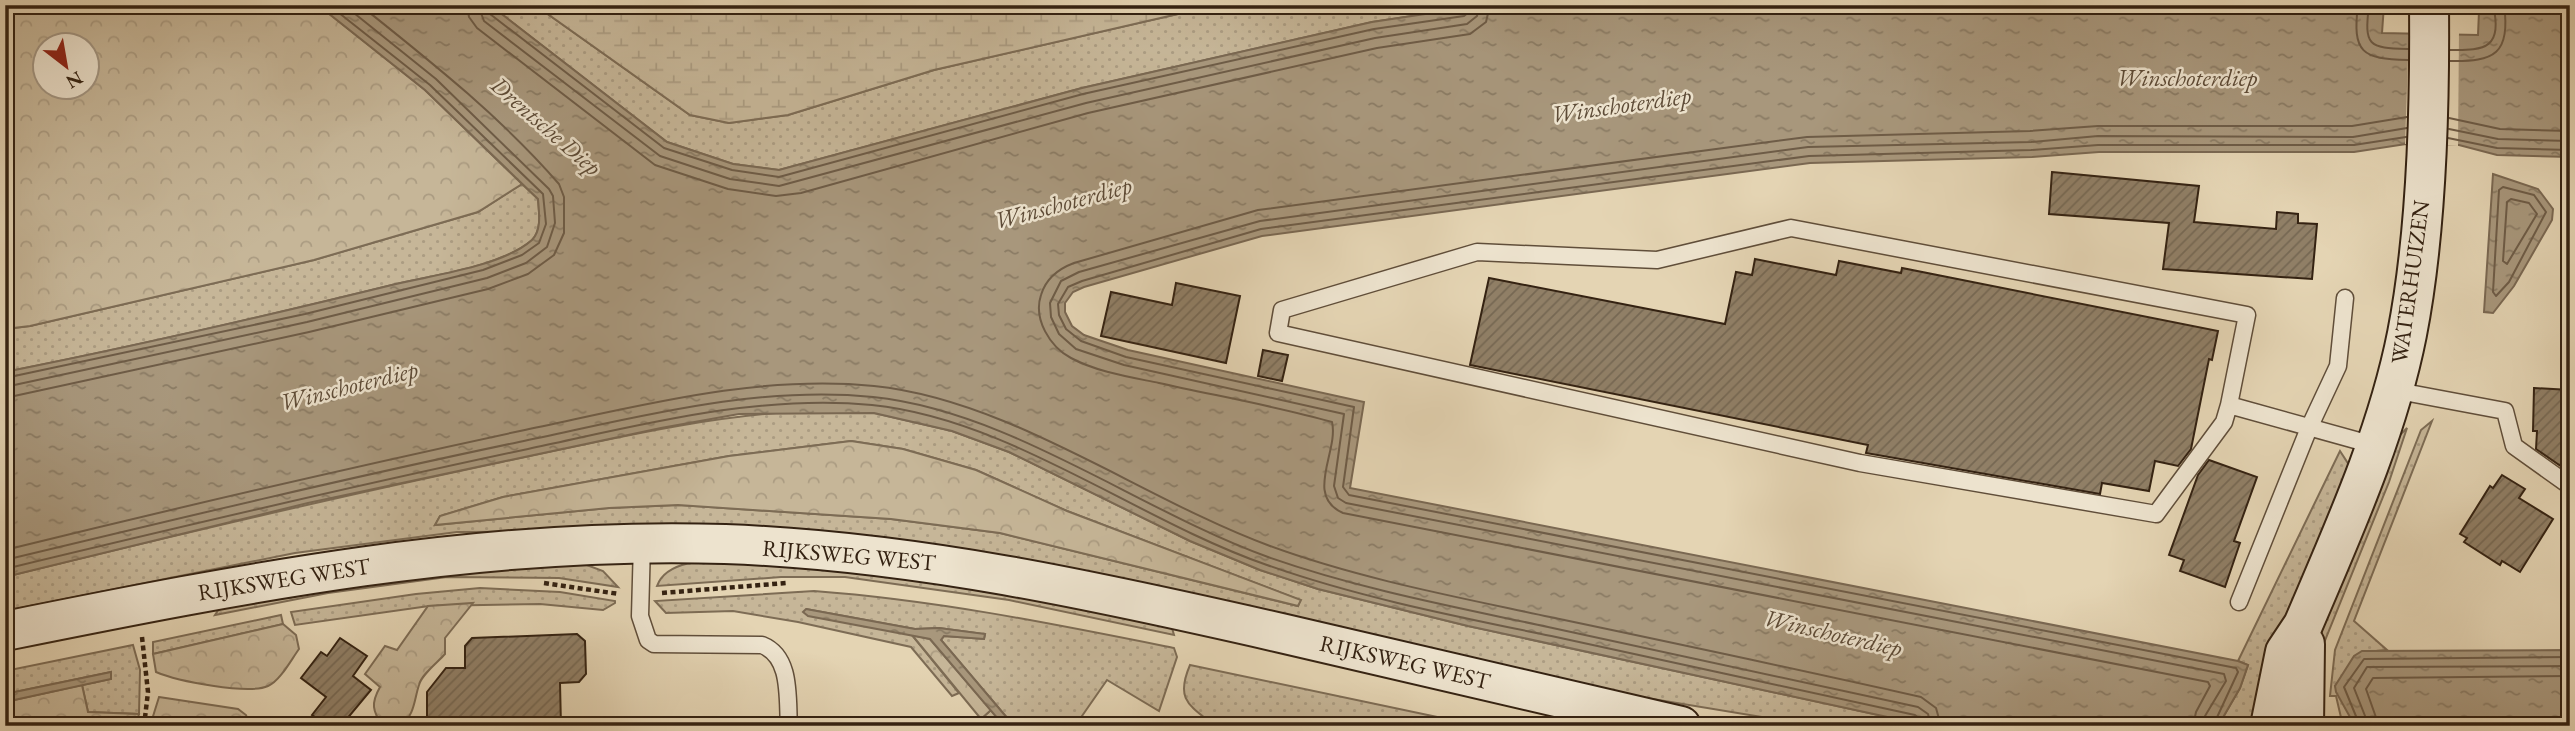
<svg xmlns="http://www.w3.org/2000/svg" width="2575" height="731" font-family="'EB Garamond',serif">
	<style>
		.grass { fill: url(#grass-dots); stroke: #7d6c55; stroke-width: 2; fill-rule: evenodd }
		.forest { fill: url(#forest-crowns); stroke: #7d6c55; stroke-width: 2; fill-rule: evenodd }
		.wetland { fill: url(#wetland-marsh); stroke: #7d6c55; stroke-width: 2 }
		.water { fill: url(#water-ripples); stroke: #7a6852; stroke-width: 2 }
		.pier { fill: #e4d4b3 }
		.lines { fill: none; stroke-linecap: round; stroke-linejoin: round }
		.shore { stroke: #6e5c47; stroke-width: 2 }
		.building { fill: url(#building-hatch); stroke: #342212; stroke-width: 2 }
		.service-casing { stroke: #604e3a; stroke-width: 19 }
		.secondary-casing { stroke: #342212; stroke-width: 42 }
		.path { stroke: #342212; stroke-width: 4.5; stroke-dasharray: 5 3.5; stroke-linecap: butt }
		.service { stroke: #ede3ce; stroke-width: 16 }
		.secondary { stroke: #ede3ce; stroke-width: 38 }
		.labels { text-anchor: middle; stroke-width: 5; stroke-linejoin: round; paint-order: stroke }
		.street-label { font-size: 23px; fill: #342212; stroke: #ede3ce }
		.water-label { font-size: 24px; font-style: italic; fill: #5d4b37; stroke: #ede3ce }
	</style>
	<defs>
		<pattern id="grass-dots" width="8" height="8" patternUnits="userSpaceOnUse" patternTransform="scale(1.75)"><rect width="8" height="8" fill="#c6b698"/><path d="M2 2h.1M6 6h.1" fill="none" stroke="#ab9c82" stroke-width="1.8" stroke-linecap="round"/></pattern>
		<pattern id="forest-crowns" width="20" height="18" patternUnits="userSpaceOnUse" patternTransform="scale(1.75)"><rect width="20" height="18" fill="#c6b698"/><path d="M2 6a3 3 0 1 1 6 0M12 15a3 3 0 1 1 6 0" fill="none" stroke="#ab9c82"/></pattern>
		<pattern id="wetland-marsh" width="20" height="14" patternUnits="userSpaceOnUse" patternTransform="scale(1.75)"><rect width="20" height="14" fill="#c6b698"/><path d="M1 5h8M5 5V1M11 12h8M15 12V8" fill="none" stroke="#ab9c82"/></pattern>
		<pattern id="water-ripples" width="26" height="14" patternUnits="userSpaceOnUse" patternTransform="scale(1.75)"><rect width="26" height="14" fill="#a8977c"/><path d="M2 4q2-2 4 0t4 0M15 11q2-2 4 0t4 0" fill="none" stroke="#8a7b64"/></pattern>
		<pattern id="building-hatch" width="6" height="6" patternUnits="userSpaceOnUse" patternTransform="scale(1.75)"><rect width="6" height="6" fill="#907f66"/><path d="M-1 1l2-2M0 6l6-6M5 7l2-2" fill="none" stroke="#766853"/></pattern>
	</defs>
	<rect width="100%" height="100%" fill="#e4d4b3"/>
	<filter id="stains"><feTurbulence type="fractalNoise" baseFrequency=".00286" numOctaves="4"/><feColorMatrix values="0 0 0 0 .2 0 0 0 0 .09 0 0 0 0 .02 0 0 0 .5 -.17"/></filter>
	<radialGradient id="worn" r=".72"><stop offset=".6" stop-color="#630" stop-opacity="0"/><stop offset="1" stop-color="#630" stop-opacity=".3"/></radialGradient>
	<g class="grass">
		<polygon points="490,5 535,5 690,115 729,123 788,115 934,70 1217,5 1485,5 1372,22 1082,88 779,170 733,164 667,142"/>
		<path d="M522,184L538,199C539,213 542,230 532,240C502,266 434,275 396,284C266,316 136,346 5,372V329L30,326L314,260L478,212Z"/>
		<path d="M806,411L874,413L952,431L1009,452L1190,541L1260,570L1318,589L1468,626L1929,726H1817L1586,688L948,549L881,537L790,531L457,532L295,553L5,611V577C171,536 336,497 502,462C603,441 702,416 806,411ZM851,441L903,449L976,470L1067,511L1300,600L1298,606L1000,533L891,519L678,505L609,508L435,525L440,516L503,497L729,456Z"/>
		<path d="M2432,421L2354,621L2387,650C2350,652 2356,660 2335,686L2355,726H2343L2336,696H2330L2335,650L2421,430Z"/>
		<polygon points="2407,428 2389,482 2324,643 2318,692 2324,726 2317,726 2315,653 2326,612 2396,439"/>
		<polygon points="2340,451 2349,465 2259,726 2218,726 2240,688 2248,665 2238,661"/>
		<path d="M744,560L961,581L1172,628L1174,635L1009,600L845,577H781L657,586C668,556 719,561 744,560Z"/>
		<polygon points="584,564 603,571 618,587 559,578 447,577 328,593 215,615 223,603 415,571"/>
		<polygon points="480,588 560,592 615,601 615,603 603,610 540,604 429,606 295,625 291,612 416,594"/>
		<path d="M814,591C936,600 1054,624 1174,648L1177,657L1159,711L1107,680L1075,726H1014L941,640L944,636L984,639L985,634L939,628L915,629L806,609L912,635L959,693L952,696L911,647L798,622L733,611L666,613L655,601Z"/>
		<polygon points="281,615 283,624 153,654 153,642"/>
		<polygon points="133,645 140,670 139,714 88,712 82,685 111,679 111,672 5,694 5,671"/>
		<path d="M1190,665L1480,726H1215C1189,705 1175,700 1190,665Z"/>
		<polygon points="991,710 1004,726 981,726 981,719"/>
	</g>
	<g class="forest">
		<path d="M5,5H318L425,90L522,184L478,212L314,260L30,326L5,329ZM46,46H88V88H46Z"/>
		<polygon points="851,441 903,449 976,470 1067,511 1301,600 1298,606 1000,533 891,519 678,505 609,508 435,525 440,516 503,497 729,456"/>
		<path d="M473,603L445,638V654C438,662 421,675 419,685C414,700 415,714 401,726H383C372,711 371,703 380,687L365,674L385,646L397,650L428,606Z"/>
		<path d="M283,624L296,635L299,649C291,660 280,681 268,686C248,695 177,681 156,672L153,654Z"/>
		<polygon points="912,635 930,639 991,710 981,719"/>
		<polygon points="82,685 88,712 139,714 136,726 5,726 5,702"/>
		<polygon points="159,697 238,709 246,715 250,726 150,726"/>
	</g>
	<polygon class="wetland" points="535,5 1217,5 934,70 788,115 729,123 690,115"/>
	<g class="water">
		<path d="M318,5H490L667,142L733,164L779,170L1082,88L1372,22L1485,5H2384L2382,33L2478,35L2479,11L2474,10V5H2570V157L2497,155L2459,145L2406,144L2354,152H2099L2032,157L1810,163L1262,236L1084,287L1073,292L1065,303V312L1072,326L1084,335L1128,350L1364,402L1350,488L2238,661L2248,665L2240,688L2218,726H1929L1468,626L1318,589L1260,570L1190,541L1009,452L952,431L874,413L739,414L661,428L308,503L5,577V372C136,346 266,316 396,284C434,275 503,266 532,240C542,230 539,212 538,199L425,90Z"/>
		<polygon points="2493,174 2538,189 2553,209 2552,220 2514,286 2493,313 2484,312"/>
		<polygon points="806,609 915,629 939,628 985,634 984,639 944,636 941,640 1014,726 1004,726 930,639 808,616 803,612"/>
		<polygon points="2570,650 2570,726 2355,726 2336,692 2335,686 2354,656 2362,651"/>
		<polygon points="111,672 111,679 5,702 5,694"/>
	</g>
	<polygon class="pier" points="2409,30 2459,31 2458,146 2405,144"/>
	<g class="lines">
		<g class="shore">
			<polyline points="467,5 469,17 477,28 655,165 728,189 776,196 801,193 1088,113 1377,48 1470,34 1486,22 1490,5"/>
			<polyline points="478,5 484,21 660,156 730,179 779,186 1086,103 1375,38 1467,24 1477,16 1479,5"/>
			<polyline points="486,5 490,14 664,148 732,170 779,177 1083,94 1374,29 1464,16 1469,12 1471,5"/>
			<path d="M2358,5C2352,53 2362,59 2408,60"/>
			<path d="M2369,5C2364,46 2368,48 2408,49"/>
			<path d="M2450,50C2486,51 2503,47 2493,5"/>
			<path d="M2450,61C2494,62 2511,54 2504,5"/>
			<polyline points="2449,118 2500,129 2570,131"/>
			<polyline points="2449,129 2498,139 2570,141"/>
			<polyline points="2448,138 2497,148 2570,150"/>
			<polygon points="2503,187 2534,195 2546,212 2509,282 2496,296 2493,292 2499,190"/>
			<polygon points="2511,199 2529,203 2537,214 2507,264 2503,261 2507,202"/>
			<polyline points="5,378 305,314 483,270 522,255 539,243 546,224 543,194 430,85 329,5"/>
			<polyline points="5,387 307,322 487,278 526,263 547,247 555,223 553,196 549,189 436,79 344,5"/>
			<path d="M5,398L309,332L488,289L528,274L554,255L564,233V197L559,184C500,116 430,61 360,5"/>
			<path d="M5,550C176,508 348,468 520,431C636,407 755,374 874,386C1011,400 1142,499 1270,546C1360,579 1457,597 1550,617C1674,643 1797,669 1921,697L1936,708L1941,726"/>
			<path d="M5,560C176,519 347,478 519,442C635,418 754,385 873,397C1010,411 1140,511 1268,557C1359,589 1455,607 1548,627C1672,653 1795,680 1918,707L1928,714L1931,726"/>
			<path d="M5,569C179,527 353,486 528,449C641,425 756,394 872,405C1010,419 1137,520 1267,565C1360,598 1459,617 1556,637C1676,663 1795,689 1915,715L1920,719L1922,726"/>
			<path d="M2193,726L2196,712L2210,686L2208,682L1343,513C1304,496 1339,451 1332,422C1276,406 1217,396 1159,383C1130,377 1097,372 1071,358C1050,347 1033,319 1041,295C1046,278 1058,269 1074,263L1258,210L1807,137L2030,131L2098,126H2352L2407,117"/>
			<polyline points="2204,726 2205,716 2226,681 2224,674 1346,503 1338,498 1334,486 1344,414 1124,365 1076,349 1059,334 1051,317 1050,303 1061,281 1079,272 1260,221 1808,147 2031,142 2098,136 2353,137 2407,128"/>
			<polyline points="2213,726 2238,672 2236,668 1349,495 1343,487 1354,407 1126,357 1081,341 1066,329 1059,315 1058,304 1068,287 1082,281 1261,229 1809,156 2031,150 2098,145 2354,145 2406,137"/>
			<polyline points="2360,726 2344,687 2364,659 2570,657"/>
			<polyline points="2369,726 2354,688 2367,667 2570,666"/>
			<polyline points="2379,726 2366,689 2373,678 2570,676"/>
		</g>
	</g>
	<g class="building">
		<polygon points="2052,172 2199,186 2194,222 2276,229 2277,212 2298,214 2298,223 2317,224 2312,279 2163,269 2169,223 2049,214"/>
		<polygon points="1755,259 1836,275 1839,261 1901,273 1902,268 2218,331 2212,360 2209,359 2191,449 2178,466 2155,461 2149,491 2102,483 2100,494 1866,453 1868,445 1470,365 1489,278 1725,324 1736,272 1752,275"/>
		<polygon points="1176,283 1240,296 1226,363 1101,336 1111,292 1172,305"/>
		<polygon points="1263,350 1288,355 1282,381 1258,376"/>
		<polygon points="2534,388 2570,390 2570,469 2565,469 2536,449 2537,431 2533,431"/>
		<polygon points="2209,460 2257,477 2234,541 2240,543 2225,587 2180,571 2184,560 2169,555 2198,475"/>
		<polygon points="2502,475 2525,489 2519,498 2553,519 2520,572 2502,561 2500,565 2464,542 2467,538 2460,534 2490,486 2493,488"/>
		<polygon points="577,634 585,641 586,674 579,682 560,683 561,726 427,726 427,692 446,668 465,668 465,646 472,638"/>
		<polygon points="340,638 367,656 353,676 371,690 341,726 327,726 312,715 326,697 301,678 321,652 327,656"/>
	</g>
	<g class="lines">
		<defs>
			<g id="service">
				<polyline points="2393,390 2505,411 2514,446 2570,486"/>
				<polyline points="2229,405 2224,422 2156,514 1860,463 1278,333 1282,310 1477,252 1657,260 1791,228 2247,315 2229,405 2377,446"/>
				<path d="M642,543L640,616L648,640L654,644L762,645C792,657 787,698 789,726"/>
				<polyline points="2239,602 2309,428 2338,366 2345,298"/>
			</g>
			<g id="secondary">
				<path d="M5,631C243,583 482,536 725,544C915,551 1097,591 1281,633C1415,665 1548,696 1681,726"/>
				<path d="M2270,726L2285,652L2303,625C2343,531 2387,435 2407,334C2427,232 2430,109 2429,5"/>
				<polyline points="2304,726 2305,644"/>
			</g>
		</defs>
		<use href="#service" class="service-casing"/>
		<use href="#secondary" class="secondary-casing"/>
		<g class="path">
			<polyline points="544,583 619,594"/>
			<polyline points="662,593 786,583"/>
			<polyline points="142,637 148,692 144,726"/>
		</g>
		<use href="#service" class="service"/>
		<use href="#secondary" class="secondary"/>
	</g>
	<g class="labels">
		<g class="street-label">
			<text transform="translate(2410 282) rotate(-82)" y="8">WATERHUIZEN</text>
			<text transform="translate(849 555) rotate(5)" y="8">RIJKSWEG WEST</text>
			<text transform="translate(284 579) rotate(-9)" y="8">RIJKSWEG WEST</text>
			<text transform="translate(1405 662) rotate(13)" y="8">RIJKSWEG WEST</text>
		</g>
		<g class="water-label">
			<text x="2187" y="86">Winschoterdiep</text>
			<text transform="translate(1621 105) rotate(-8)" y="8">Winschoterdiep</text>
			<text transform="translate(546 126) rotate(41)" y="8">Drentsche Diep</text>
			<text transform="translate(1063 203) rotate(-15)" y="8">Winschoterdiep</text>
			<text transform="translate(349 386) rotate(-14)" y="8">Winschoterdiep</text>
			<text transform="translate(1833 633) rotate(13)" y="8">Winschoterdiep</text>
		</g>
	</g>
	<rect width="2575" height="731" fill="none" stroke="#e4d4b3" stroke-width="28"/>
	<rect x="7" y="7" width="2561" height="717" fill="none" stroke="#342212" stroke-width="3.5"/>
	<rect x="14" y="14" width="2547" height="703" fill="none" stroke="#342212" stroke-width="2"/>
	<g transform="translate(66 66) rotate(149)"><circle r="33" fill="#ede3ce" stroke="#a39683" stroke-width="2"/>
	<path d="M0-5L12 26L0 18L-12 26Z" fill="#8f2418"/>
	<text y="-10" font-size="19" font-weight="bold" text-anchor="middle" fill="#342212">N</text>
	</g>
	<rect width="100%" height="100%" filter="url(#stains)"/>
	<rect width="100%" height="100%" fill="url(#worn)"/>
</svg>
